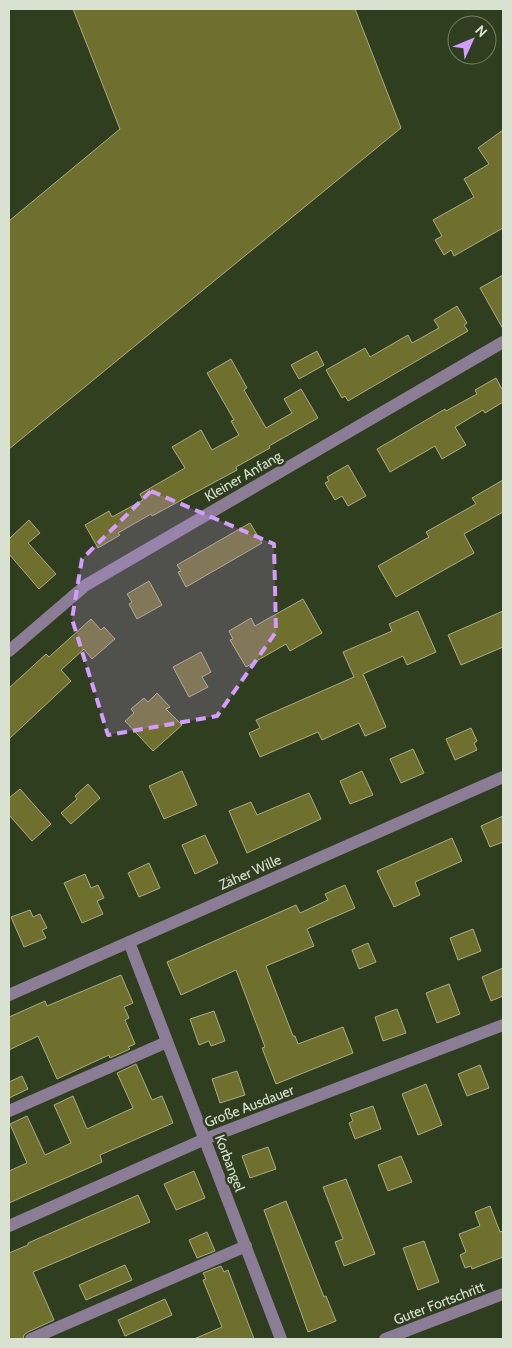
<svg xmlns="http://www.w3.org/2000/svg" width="512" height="1348" font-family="Cabin,sans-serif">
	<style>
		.building { fill: #6f6f2e; stroke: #aaac86 }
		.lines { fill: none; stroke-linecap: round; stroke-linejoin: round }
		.minor { stroke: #8a7d95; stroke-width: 12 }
		.marked { fill: #d39cfd; fill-opacity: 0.2; stroke: #d39cfd; stroke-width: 4; stroke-dasharray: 10 6; stroke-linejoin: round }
		.labels { text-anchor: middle; stroke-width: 5; stroke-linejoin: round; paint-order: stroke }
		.street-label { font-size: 14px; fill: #d9e2d0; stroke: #303e20 }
	</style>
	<rect width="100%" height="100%" fill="#303e20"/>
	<g class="building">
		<polygon points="73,9 355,9 401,128 9,449 9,221 120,129"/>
		<polygon points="503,130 503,228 454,256 451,250 444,255 435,240 442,236 433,220 474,197 464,179 489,164 478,148"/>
		<polygon points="503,275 503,329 480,288"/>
		<polygon points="457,306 467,323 464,325 468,331 348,401 345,396 342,398 326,370 365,348 370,357 408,335 412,343 439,328 434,320"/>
		<polygon points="317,351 324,365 299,379 291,365"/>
		<polygon points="231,359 247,388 244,390 266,428 292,413 284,399 301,389 318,418 269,446 270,448 236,467 237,470 152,516 151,514 118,533 120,535 98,548 85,525 109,511 112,517 143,500 140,494 185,468 172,447 201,430 212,450 239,435 231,421 234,420 207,373"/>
		<polygon points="496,378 503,391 503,402 485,413 483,410 455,427 466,445 442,459 435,446 390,472 377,449 445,409 446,411 477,394 475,390"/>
		<polygon points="348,465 366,496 348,506 342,496 335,500 325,483 329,481 327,477"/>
		<polygon points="503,480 503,512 464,534 474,553 396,597 378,566 429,537 426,532 476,504 472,498"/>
		<polygon points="29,520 40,533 28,543 56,574 39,589 9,554 9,539"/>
		<polygon points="250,523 262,543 186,587 178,572 181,571 177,565"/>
		<polygon points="149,581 162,605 137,619 129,604 132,602 127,594"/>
		<polygon points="303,599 322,633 290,651 286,644 246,667 230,640 233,639 229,631 251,618 255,626"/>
		<polygon points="418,611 436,652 407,665 403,656 363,674 386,727 365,736 359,723 322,740 318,732 260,757 249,733 260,728 256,720 354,677 343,652 392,631 389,624"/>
		<polygon points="503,611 503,647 461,665 448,635"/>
		<polygon points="91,619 101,630 104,627 115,639 92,659 84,649 61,670 71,681 9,739 9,688 46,654 49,657"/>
		<polygon points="201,652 211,672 202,677 208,687 189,697 173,667"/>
		<polygon points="157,693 170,707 166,709 182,725 153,751 125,721 134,713 131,709 144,698 148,702"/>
		<polygon points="471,728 477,741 474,743 477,750 455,760 446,739"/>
		<polygon points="413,749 424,773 401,783 390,759"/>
		<polygon points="182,771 197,805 164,819 149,786"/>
		<polygon points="362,771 373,795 350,804 340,781"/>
		<polygon points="88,784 100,798 71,824 61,813 77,799 75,796"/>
		<polygon points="20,789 51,824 32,841 9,815 9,798"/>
		<polygon points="309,793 321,819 247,853 229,811 251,802 257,815"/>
		<polygon points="503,816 503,842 490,847 481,826"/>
		<polygon points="205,835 218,863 195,874 182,845"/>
		<polygon points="452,838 462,861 415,882 420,895 394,907 377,871"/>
		<polygon points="149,863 160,888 139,897 128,873"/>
		<polygon points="85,874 91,888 98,885 104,898 97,901 103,914 82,923 64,883"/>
		<polygon points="345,885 355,908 307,929 314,946 266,966 293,1036 295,1036 298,1044 343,1027 353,1053 276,1084 262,1048 265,1047 236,970 181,995 167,962 296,905 300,913 328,900 325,894"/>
		<polygon points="30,910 33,917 40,914 47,928 42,930 46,938 24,947 11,917"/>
		<polygon points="473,929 481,951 458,960 450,938"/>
		<polygon points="368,943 376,962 359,969 352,950"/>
		<polygon points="503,968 503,996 491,1001 482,977"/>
		<polygon points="121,975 133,1003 124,1007 129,1018 125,1020 135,1044 128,1047 130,1049 110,1058 109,1055 57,1079 38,1036 9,1050 9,1017 45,1001 47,1006"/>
		<polygon points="449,984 460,1014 437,1023 426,993"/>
		<polygon points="397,1009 406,1033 383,1041 375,1017"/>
		<polygon points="214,1011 225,1041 211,1046 209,1041 199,1045 190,1019"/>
		<polygon points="136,1064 152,1100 162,1096 173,1123 100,1155 102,1162 9,1203 9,1171 27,1163 10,1124 27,1116 45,1155 71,1143 54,1105 73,1096 87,1129 133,1108 117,1073"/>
		<polygon points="480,1065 489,1088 467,1096 458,1074"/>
		<polygon points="237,1071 245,1095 220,1103 212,1079"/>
		<polygon points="22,1076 28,1089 9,1098 9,1082"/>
		<polygon points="426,1084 442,1125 418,1135 402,1094"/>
		<polygon points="373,1106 381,1129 355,1139 349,1123 353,1121 350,1114"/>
		<polygon points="268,1147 276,1169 250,1178 242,1156"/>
		<polygon points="401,1156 412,1182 388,1191 378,1165"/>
		<polygon points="194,1171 205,1198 176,1210 164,1184"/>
		<polygon points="346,1179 375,1254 344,1266 335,1242 343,1239 323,1187"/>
		<polygon points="138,1195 150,1222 33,1272 54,1320 28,1332 24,1335 23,1339 9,1339 9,1253 28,1245 28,1243"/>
		<polygon points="286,1201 324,1297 326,1296 336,1321 308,1332 264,1210"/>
		<polygon points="490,1206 500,1232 503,1231 503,1257 472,1269 471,1266 465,1268 460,1255 466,1252 459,1234 480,1226 475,1212"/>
		<polygon points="207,1232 215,1251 197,1258 189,1240"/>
		<polygon points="424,1241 439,1282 418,1290 403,1248"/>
		<polygon points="125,1265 132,1280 86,1300 79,1285"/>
		<polygon points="221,1266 224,1272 228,1270 254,1339 194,1339 222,1327 203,1280 206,1279 203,1273"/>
		<polygon points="165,1299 172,1315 125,1336 118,1320"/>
	</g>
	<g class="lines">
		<g class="minor">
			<polyline points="9,651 86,585 503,342"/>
			<polyline points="129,942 281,1339"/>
			<polyline points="9,995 503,777"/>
			<polyline points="9,1111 167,1042"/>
			<polyline points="9,1226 205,1139 503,1025"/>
			<polyline points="31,1339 246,1246"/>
			<polyline points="385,1339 503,1294"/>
		</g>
	</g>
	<path class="marked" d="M151,491L274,544L276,632L217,716L108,735L72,619L82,559Z"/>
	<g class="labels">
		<g class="street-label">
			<text transform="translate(243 476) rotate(-30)" y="5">Kleiner Anfang</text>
			<text transform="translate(250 872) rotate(-24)" y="5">Zäher Wille</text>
			<text transform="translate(249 1106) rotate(-21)" y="5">Große Ausdauer</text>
			<text transform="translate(230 1163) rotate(69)" y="5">Korbangel</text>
			<text transform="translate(439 1303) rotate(-21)" y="5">Guter Fortschritt</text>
		</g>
	</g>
	<rect width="512" height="1348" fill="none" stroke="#d9e2d0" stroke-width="20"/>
	<g transform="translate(472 40) rotate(46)"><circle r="24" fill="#303e20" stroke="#748066"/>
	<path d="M0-4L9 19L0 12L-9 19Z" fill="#d39cfd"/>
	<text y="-8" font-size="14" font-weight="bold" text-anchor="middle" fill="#d9e2d0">N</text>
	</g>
</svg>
